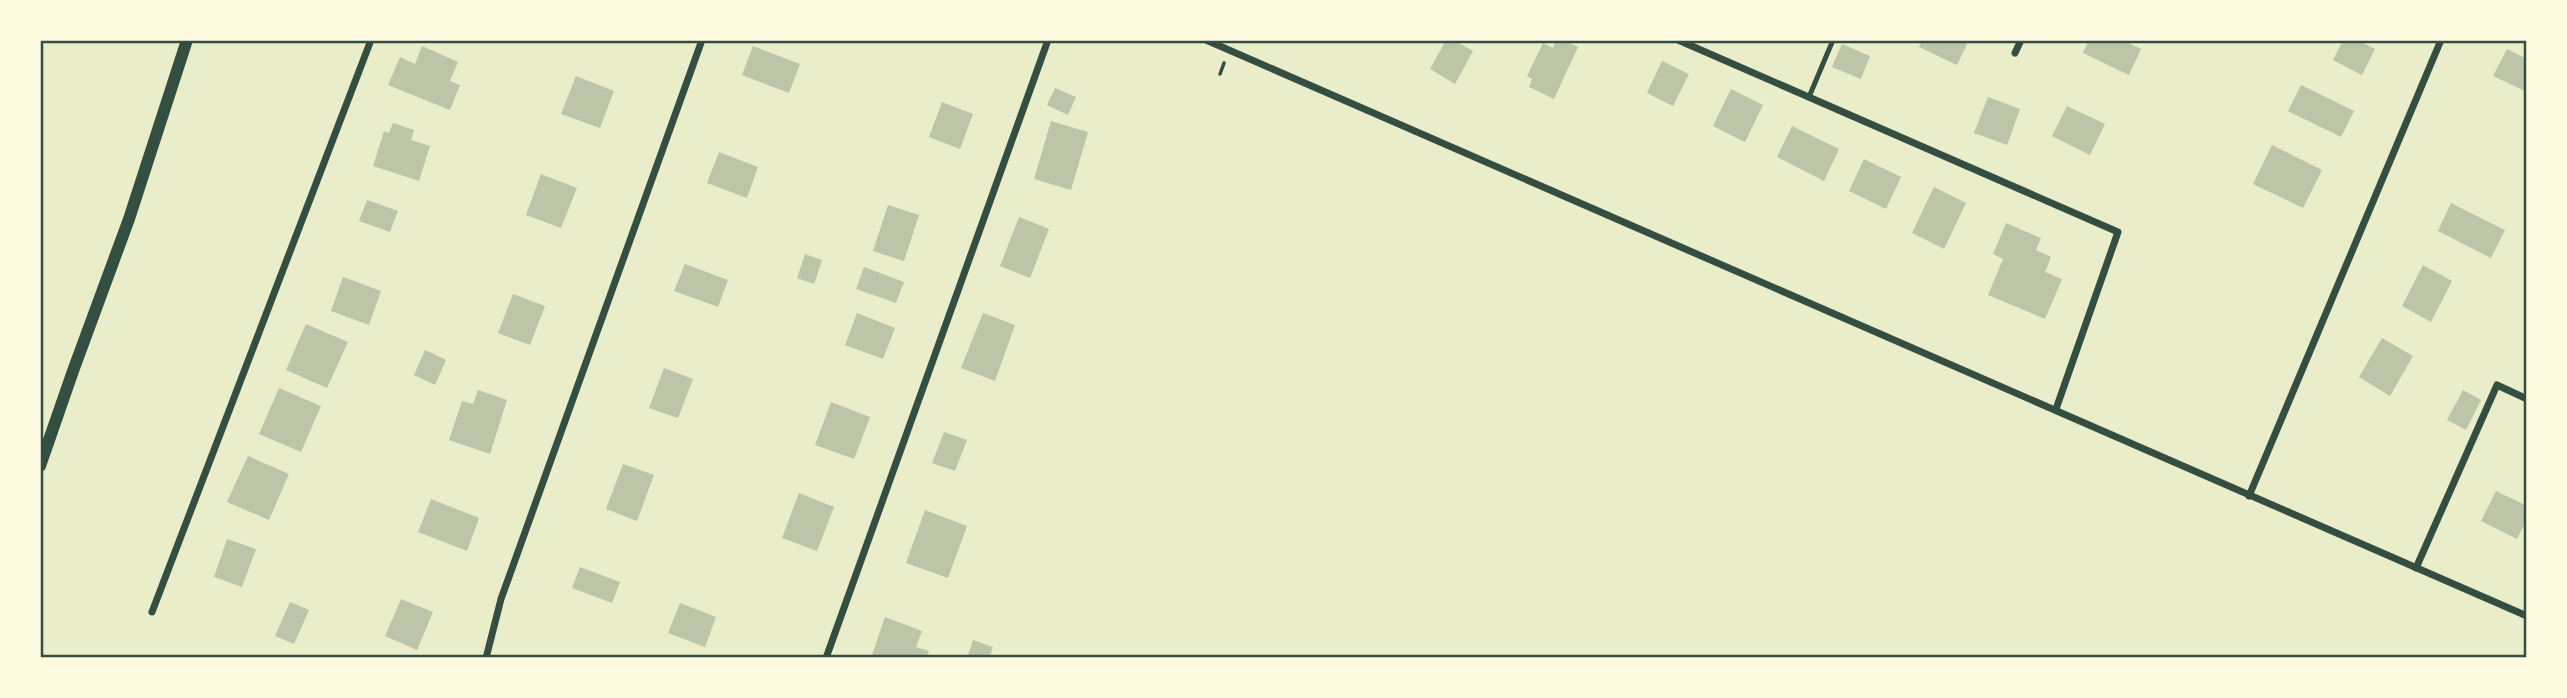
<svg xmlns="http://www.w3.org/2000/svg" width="2567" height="698" font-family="Bitter,serif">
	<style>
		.building { fill: #bcc5a7 }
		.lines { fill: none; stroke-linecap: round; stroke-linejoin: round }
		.path { stroke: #344e41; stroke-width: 3.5 }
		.service { stroke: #344e41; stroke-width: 5 }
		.minor { stroke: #344e41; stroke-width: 7 }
		.tertiary { stroke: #344e41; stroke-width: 12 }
		.neatline { fill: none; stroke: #344e41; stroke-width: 2.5 }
	</style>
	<rect width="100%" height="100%" fill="#e9edc9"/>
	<g class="building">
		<polygon points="1446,40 1454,40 1473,51 1455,84 1430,69"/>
		<polygon points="1556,40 1564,40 1578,47 1554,99 1529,87 1532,79 1527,76 1543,43 1553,48"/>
		<polygon points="1922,40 1969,40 1957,65 1919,47"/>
		<polygon points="2089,40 2122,40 2141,49 2129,75 2083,53"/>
		<polygon points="2343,40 2358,40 2375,49 2362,75 2333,60"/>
		<polygon points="1842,44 1870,56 1861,79 1832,67"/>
		<polygon points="422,46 458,62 450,81 460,85 450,110 388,85 400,57 415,64"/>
		<polygon points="753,46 800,64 789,93 742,75"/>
		<polygon points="2507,49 2527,59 2527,92 2493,76"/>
		<polygon points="1662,61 1689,74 1673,106 1647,93"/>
		<polygon points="576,76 614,91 600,128 561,114"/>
		<polygon points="2301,85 2354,111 2341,137 2288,111"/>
		<polygon points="1055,88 1076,97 1068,115 1047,105"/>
		<polygon points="1731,89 1763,105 1745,142 1713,126"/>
		<polygon points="1988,97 2020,109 2007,145 1974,133"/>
		<polygon points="942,102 973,114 960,149 929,137"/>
		<polygon points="2067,106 2105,124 2090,155 2052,136"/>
		<polygon points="1051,121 1088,132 1071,190 1034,179"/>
		<polygon points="393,123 414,130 411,140 430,146 419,181 373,166 384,131 389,133"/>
		<polygon points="1792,126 1839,149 1824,181 1777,157"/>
		<polygon points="2272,145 2322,170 2303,208 2253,184"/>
		<polygon points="719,152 758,167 747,198 707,183"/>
		<polygon points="1864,159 1901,177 1886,209 1849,191"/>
		<polygon points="541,174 577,188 561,228 526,215"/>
		<polygon points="1934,187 1966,203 1944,249 1912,233"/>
		<polygon points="367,200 398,211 390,232 359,221"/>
		<polygon points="2451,203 2505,230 2491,258 2438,231"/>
		<polygon points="888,205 919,215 904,261 873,251"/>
		<polygon points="1019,217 1049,229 1030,278 1000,266"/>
		<polygon points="2006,223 2041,238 2036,250 2051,257 2045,272 2062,279 2045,319 1988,295 2003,259 1993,254"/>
		<polygon points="805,254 822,260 814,284 797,278"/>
		<polygon points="685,264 728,280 718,307 674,291"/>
		<polygon points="2423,265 2452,281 2431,322 2402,306"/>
		<polygon points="864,267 904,282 896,303 856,289"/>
		<polygon points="343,277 381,291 369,325 331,311"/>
		<polygon points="513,294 545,306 530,345 498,333"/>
		<polygon points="857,313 895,328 883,359 845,345"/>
		<polygon points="983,313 1015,325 995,381 961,368"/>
		<polygon points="306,324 348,342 327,388 286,370"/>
		<polygon points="2382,338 2413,356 2390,396 2359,377"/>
		<polygon points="425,350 446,360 435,385 414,375"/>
		<polygon points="664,368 693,379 678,418 649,408"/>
		<polygon points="279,388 321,406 301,452 259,434"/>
		<polygon points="478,390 507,400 490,454 449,440 462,401 473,404"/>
		<polygon points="2463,390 2481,400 2466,430 2447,420"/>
		<polygon points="831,402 870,417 854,459 815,445"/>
		<polygon points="944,432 967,440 955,471 932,463"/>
		<polygon points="248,456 289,474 269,520 227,502"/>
		<polygon points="623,464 654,475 637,521 606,509"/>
		<polygon points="2496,491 2527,506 2527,519 2517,539 2481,521"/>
		<polygon points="799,493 834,507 817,551 782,538"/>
		<polygon points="431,499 479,518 467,551 418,532"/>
		<polygon points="925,510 967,526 948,578 906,563"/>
		<polygon points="227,539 256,549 242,587 214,577"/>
		<polygon points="580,567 620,582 612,603 572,588"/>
		<polygon points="401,599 433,612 417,650 385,636"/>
		<polygon points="290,602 309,610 294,644 275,636"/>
		<polygon points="680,603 716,617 705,647 668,633"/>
		<polygon points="885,617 922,631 916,647 929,651 926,658 871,658"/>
		<polygon points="973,640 993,647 989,658 967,658"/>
	</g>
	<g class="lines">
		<polyline class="path" points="1220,74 1224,63"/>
		<polyline class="service" points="1809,97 1833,40"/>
		<g class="minor">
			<polyline points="1206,40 2527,616"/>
			<polyline points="1678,40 2118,232 2056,409"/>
			<polyline points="2015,53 2021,40"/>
			<polyline points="2249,496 2441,40"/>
			<polyline points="2416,568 2497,385 2527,399"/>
			<polyline points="152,612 371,40"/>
			<polyline points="486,658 501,599 702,40"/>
			<polyline points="826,658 1048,40"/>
		</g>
		<polyline class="tertiary" points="40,466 73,371 129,219 187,40"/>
	</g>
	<rect width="2567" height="698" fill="none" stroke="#fefae0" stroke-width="84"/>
	<rect x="42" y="42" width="2483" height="614" class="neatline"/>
</svg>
